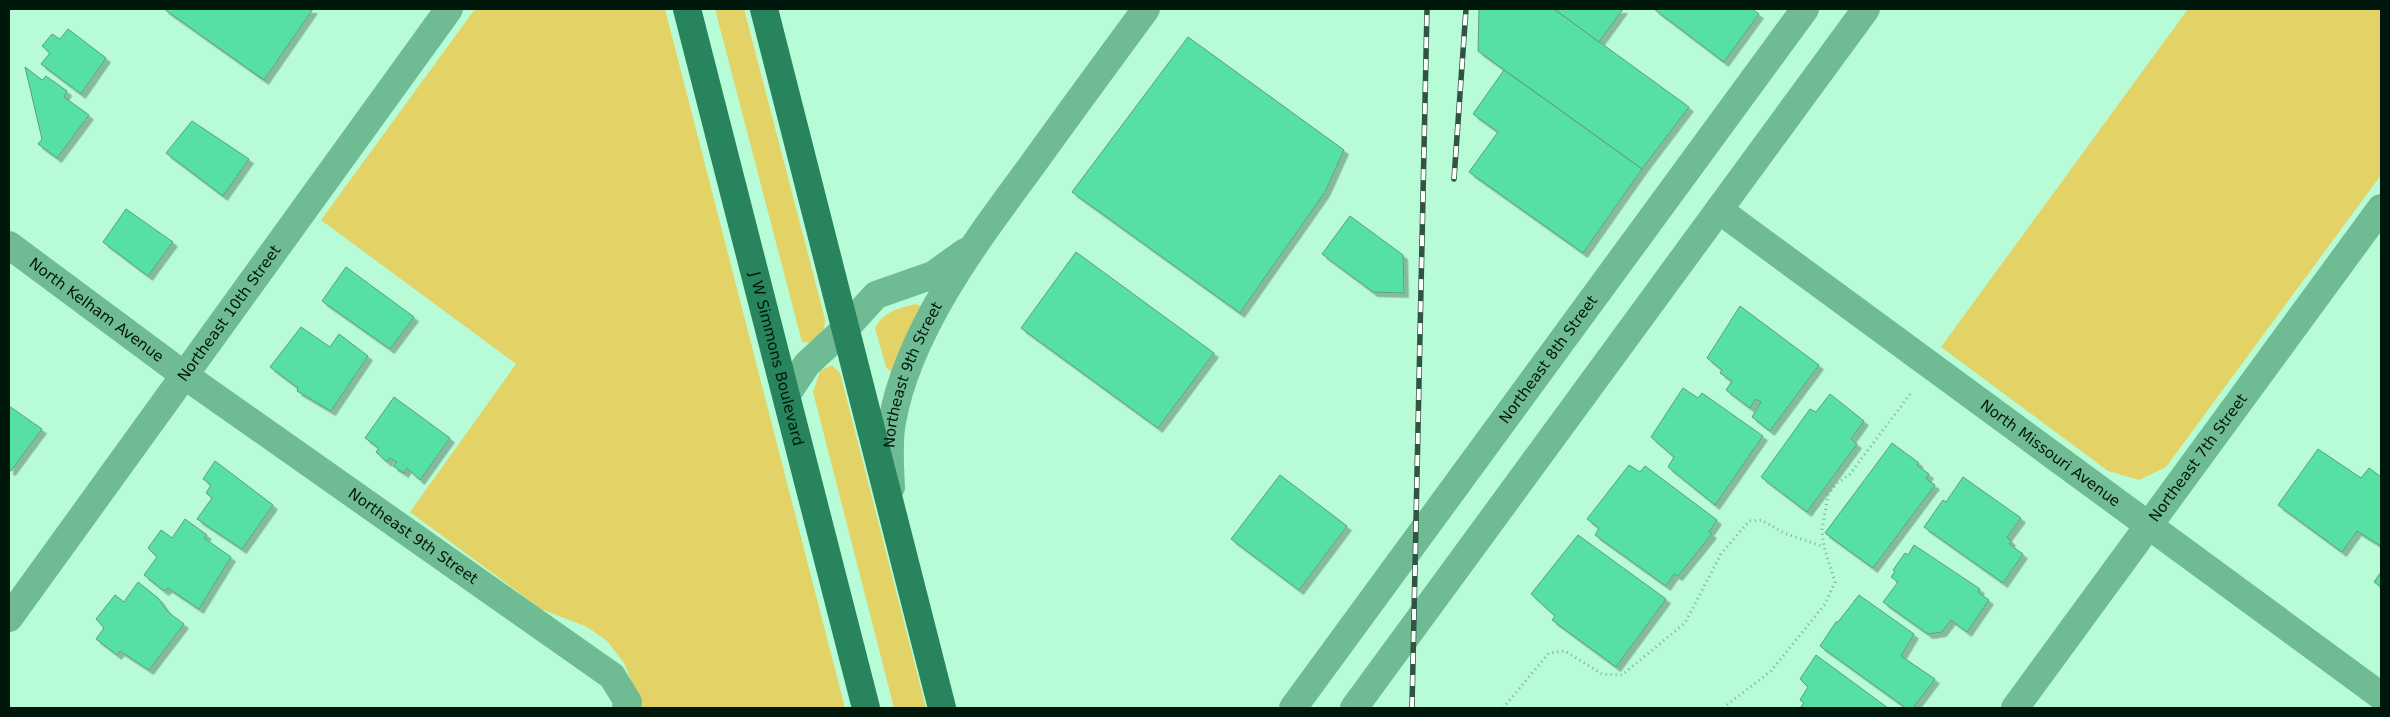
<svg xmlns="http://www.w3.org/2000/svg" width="2390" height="717" font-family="'DejaVu Sans',sans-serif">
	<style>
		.green { fill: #e3d366 }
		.building { fill: #56e0a3; stroke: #5c9e7d; filter: url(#shadow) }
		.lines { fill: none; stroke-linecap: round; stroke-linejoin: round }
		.path { stroke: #7ab093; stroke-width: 3; stroke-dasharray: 1 4; stroke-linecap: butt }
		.minor { stroke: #6fbb94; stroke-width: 28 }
		.major { stroke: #27845d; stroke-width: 28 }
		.rail-casing { stroke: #315442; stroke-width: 5.5 }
		.rail { stroke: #fff; stroke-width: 4; stroke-dasharray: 11; stroke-linecap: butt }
		.labels { text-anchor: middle; stroke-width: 4; stroke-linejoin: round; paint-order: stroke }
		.street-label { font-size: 15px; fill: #00170c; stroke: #fff }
	</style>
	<defs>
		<filter id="shadow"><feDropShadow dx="4.5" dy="4.5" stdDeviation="0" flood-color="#0004"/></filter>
	</defs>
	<rect width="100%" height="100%" fill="#b7fcd7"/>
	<g class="green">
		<polygon points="475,9 665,9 845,708 638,708 635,690 624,663 607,641 587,627 541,609 410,512 516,364 321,220"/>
		<polygon points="715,9 744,9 825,319 824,330 814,343 802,342"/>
		<polygon points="2188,9 2381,9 2381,175 2166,467 2139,480 2108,471 1941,347"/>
		<path d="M915,304L921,306L920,314L891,372L886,367L875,328C884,311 898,309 915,304Z"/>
		<polygon points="832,365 840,373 926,708 894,708 813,392 820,371"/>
	</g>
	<g class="building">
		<polygon points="164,9 313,9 264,80"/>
		<polygon points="1479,9 1554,9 1689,107 1642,169 1478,51"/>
		<polygon points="1554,9 1623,9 1599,42"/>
		<polygon points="1654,9 1752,9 1759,14 1724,62"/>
		<polygon points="68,29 106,58 81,94 41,64 50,53 42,46 52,34 60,39"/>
		<polygon points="1188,37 1344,150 1325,192 1240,313 1072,192"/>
		<polygon points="25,67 42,80 46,76 67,91 64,97 89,115 57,158 38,144 42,139"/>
		<polygon points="1504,70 1642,169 1583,253 1469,172 1498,132 1473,114"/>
		<polygon points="192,121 249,159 223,196 166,153"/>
		<polygon points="126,209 173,242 148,276 103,242"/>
		<polygon points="1350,216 1403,255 1404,293 1373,292 1322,254"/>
		<polygon points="1076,252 1214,353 1158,428 1021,328"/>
		<polygon points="346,267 414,317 390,349 322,301"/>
		<polygon points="1740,306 1819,365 1770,431 1752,417 1761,402 1756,399 1750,408 1726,390 1732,381 1720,373 1722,370 1707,358"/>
		<polygon points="301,327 330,347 339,334 368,356 331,411 297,391 298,388 270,367"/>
		<polygon points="1683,388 1698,398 1702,393 1763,436 1715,505 1668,467 1674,457 1651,437"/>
		<polygon points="1830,394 1864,421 1851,439 1857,444 1807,512 1761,477 1810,409 1816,412"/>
		<polygon points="394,397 450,438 420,480 407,468 404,473 393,466 397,462 390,458 387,462 376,452 379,448 365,438"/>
		<polygon points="9,406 42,429 11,471 9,470"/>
		<polygon points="1892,443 1919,463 1917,465 1929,474 1926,479 1935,485 1873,568 1825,533"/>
		<polygon points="2318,449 2361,478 2369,468 2381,477 2381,546 2357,531 2342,552 2278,505"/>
		<polygon points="215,461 273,505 242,549 197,519 212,498 206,493 211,485 203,479"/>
		<polygon points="1629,465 1640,472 1645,466 1717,520 1709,532 1712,534 1678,576 1674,574 1666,586 1595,535 1599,528 1587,519"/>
		<polygon points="1280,475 1347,526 1299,590 1231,539"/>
		<polygon points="1963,477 2021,518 2007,537 2011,541 2009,544 2023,554 2003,583 1924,527 1943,500 1946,502"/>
		<polygon points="185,519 207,535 204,538 231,557 199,609 168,588 164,591 144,575 157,557 148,548 161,530 172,538"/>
		<polygon points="1578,535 1666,599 1616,667 1552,620 1555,616 1531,594"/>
		<polygon points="1914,545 1980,589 1978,592 1989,600 1967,632 1951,620 1942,632 1928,634 1883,602 1898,582 1891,577 1895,571 1893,570 1905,553 1908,555"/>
		<polygon points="2381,572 2381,587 2374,582"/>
		<polygon points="138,582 158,598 168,612 184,624 149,670 120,651 117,655 96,639 104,628 96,619 115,595 124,602"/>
		<polygon points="1859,595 1914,634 1901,656 1935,679 1913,708 1906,708 1820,646 1836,622 1838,622"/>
		<polygon points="1816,655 1888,708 1800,708 1804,703 1800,700 1808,687 1800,679"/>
	</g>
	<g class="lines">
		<g class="path">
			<polyline points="1503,708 1549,653 1565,651 1602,674 1622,675 1685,623 1721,554 1749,521 1761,520 1784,533 1824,547"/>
			<polyline points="1723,708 1771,671 1825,604 1835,582 1824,547 1822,530 1828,495 1836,484 1850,474 1911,393"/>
		</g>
		<g class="minor">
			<path id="s1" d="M1719,210L2381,696"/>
			<path id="s2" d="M9,245L184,375L612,676L628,702L626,708"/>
			<polyline points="787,394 807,364 845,329 876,295 933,275 965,252"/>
			<path id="s3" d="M891,487C890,466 888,443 892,422C908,331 976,241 1030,168C1068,115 1107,62 1146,9"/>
			<path id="s4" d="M9,618L449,9"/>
			<path id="s5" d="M1293,708L1805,9"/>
			<polyline points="1354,708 1866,9"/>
			<path id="s6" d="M2015,708L2381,208"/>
		</g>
		<g class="major">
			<path id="s7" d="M687,9L866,708"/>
			<polyline points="764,9 942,708"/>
		</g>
		<defs>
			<g id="rail">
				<polyline points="1454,179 1466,9"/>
				<polyline points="1412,708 1427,9"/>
			</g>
		</defs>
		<use href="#rail" class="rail-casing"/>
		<use href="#rail" class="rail"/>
	</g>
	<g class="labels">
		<g class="street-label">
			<text dy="5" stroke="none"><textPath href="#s2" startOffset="109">North Kelham Avenue</textPath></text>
			<text dy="5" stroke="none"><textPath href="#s4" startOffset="376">Northeast 10th Street</textPath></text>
			<text dy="5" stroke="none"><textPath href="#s7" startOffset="361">J W Simmons Boulevard</textPath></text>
			<text dy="5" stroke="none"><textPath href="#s5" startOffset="432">Northeast 8th Street</textPath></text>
			<text dy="5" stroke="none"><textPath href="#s3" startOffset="116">Northeast 9th Street</textPath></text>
			<text dy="5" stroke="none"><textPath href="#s1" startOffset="411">North Missouri Avenue</textPath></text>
			<text dy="5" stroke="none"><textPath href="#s6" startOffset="310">Northeast 7th Street</textPath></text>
			<text dy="5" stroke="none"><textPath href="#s2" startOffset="498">Northeast 9th Street</textPath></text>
		</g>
	</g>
	<rect width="2390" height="717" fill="none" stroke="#00170c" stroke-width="20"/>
</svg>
